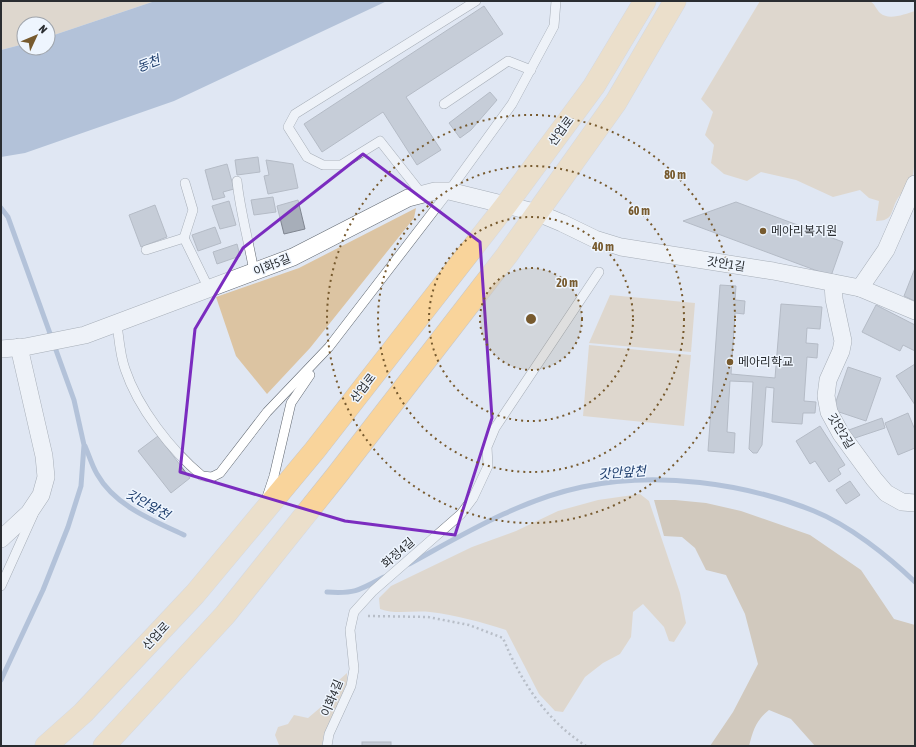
<svg xmlns="http://www.w3.org/2000/svg" width="916" height="747" font-family="'Asap Condensed','Noto Sans KR',sans-serif">
	<style>
		.green { fill: #dcc4a2 }
		.forest { fill: #bfa47e }
		.water { fill: #7d96ba }
		.lines { fill: none; stroke-linecap: round; stroke-linejoin: round }
		.stream { stroke: #7d96ba; stroke-width: 5 }
		.building { fill: #a7aeb9; stroke: #7f8590 }
		.lane-casing { stroke: #626972; stroke-width: 10 }
		.street-casing { stroke: #626972; stroke-width: 18 }
		.primary-casing { stroke: #c8c8c9; stroke-width: 23 }
		.path { stroke: #888d95; stroke-width: 2.5; stroke-dasharray: 2 3; stroke-linecap: butt }
		.lane { stroke: #fff; stroke-width: 9 }
		.street { stroke: #fff; stroke-width: 17 }
		.primary { stroke: #f9d49b; stroke-width: 22 }
		.marked { fill: none; stroke: #7b2cbf; stroke-width: 3; stroke-linejoin: round }
		.ring { fill: none; stroke: #775a2e; stroke-width: 2; stroke-dasharray: 2 4 }
		.poi-dot { fill: #775a2e; stroke: #eef5fe; stroke-width: 1.5 }
		.labels { text-anchor: middle; stroke-width: 3; stroke-linejoin: round; paint-order: stroke }
		.street-label { font-size: 12px; fill: #2a2d31; stroke: #eef5fe }
		.poi-label { font-size: 12px; fill: #2a2d31; stroke: #eef5fe; text-anchor: start }
		.water-label { font-size: 13px; font-style: italic; fill: #1c3c6c; stroke: #eef5fe }
		.centre { fill: #775a2e; stroke: #eef5fe; stroke-width: 2 }
		.ring-label { font-size: 12px; text-anchor: middle; font-weight: bold; fill: #775a2e; stroke: #eef5fe; stroke-width: 3; stroke-linejoin: round; paint-order: stroke }
	</style>
	<rect width="100%" height="100%" fill="#e0e7f3"/>
	<g class="green">
		<polygon points="1,1 155,1 48,37 48,24 24,24 24,44 1,50"/>
		<path d="M760,1H870C875,4 876,9 880,13C889,21 905,14 915,11V158L912,184C908,188 901,193 898,198C890,210 895,221 876,221L879,201L869,198L860,190L833,197L796,180L761,172L747,181L724,174L711,163L714,145L705,135L713,112L701,99Z"/>
		<polygon points="416,208 414,218 310,348 267,394 236,356 216,297 299,268"/>
		<polygon points="610,295 695,303 691,352 589,343"/>
		<polygon points="589,345 691,355 684,426 583,416"/>
		<path d="M640,494L649,501L680,593L686,623L674,642L669,641L664,627L643,604L633,612L631,637L620,654L603,663L585,677L563,712L555,711L539,694L506,630C481,622 456,615 430,612C413,610 396,615 380,609L379,598L391,586L472,547L516,531L558,511L598,500Z"/>
		<polygon points="347,673 347,683 324,734 322,746 279,745 275,735 278,727 288,724 294,715 308,718 321,707 338,681"/>
	</g>
	<path class="forest" d="M654,500H675L706,503L741,511L810,535L861,570L894,619L915,625V746H815L791,719L769,710C756,720 753,731 749,746H710L733,712L758,664L745,614L726,575L706,570L695,548L682,537L664,536Z"/>
	<polygon class="water" points="155,1 387,1 174,101 25,153 1,157 1,50 24,44 24,48 48,48 48,37"/>
	<g class="lines">
		<g class="stream">
			<polyline points="1,208 8,217 74,400 84,445 81,486 68,527 43,590 1,680"/>
			<path d="M85,446C89,455 92,466 97,474C115,506 152,520 184,535"/>
			<path d="M409,564C464,534 520,500 582,487C657,471 744,483 814,511C849,525 888,556 915,582"/>
			<path d="M327,592C355,594 360,590 384,577"/>
		</g>
	</g>
	<g class="building">
		<polygon points="484,6 503,34 406,97 441,150 417,165 383,112 322,152 304,124"/>
		<polygon points="490,92 497,100 471,130 460,138 449,123"/>
		<polygon points="258,157 260,172 237,175 235,160"/>
		<polygon points="266,160 293,164 298,188 268,194 264,176 269,175"/>
		<polygon points="227,164 234,189 223,192 225,197 213,200 205,170"/>
		<polygon points="273,197 276,212 254,215 251,200"/>
		<polygon points="298,200 305,229 284,234 277,206"/>
		<polygon points="229,201 236,225 220,229 212,206"/>
		<polygon points="736,202 843,242 831,276 683,221"/>
		<polygon points="155,205 167,237 141,247 129,215"/>
		<polygon points="215,227 221,243 198,251 192,235"/>
		<polygon points="237,244 240,256 217,264 213,252"/>
		<polygon points="915,268 915,301 904,296"/>
		<polygon points="720,285 736,286 735,300 745,301 744,314 735,313 731,374 775,378 781,304 822,307 820,329 807,328 806,343 818,344 817,358 807,357 804,401 816,402 815,413 803,413 802,424 772,422 774,388 766,387 762,445 757,453 753,453 749,449 753,382 730,381 727,432 735,433 734,453 708,451"/>
		<polygon points="876,305 915,325 915,351 903,345 900,351 862,332"/>
		<polygon points="915,364 915,405 896,376"/>
		<polygon points="848,367 881,378 866,421 833,410"/>
		<polygon points="908,413 915,430 915,448 898,455 885,423"/>
		<polygon points="882,418 885,428 849,440 846,431"/>
		<polygon points="820,426 845,465 838,469 841,474 829,482 815,461 810,464 796,441"/>
		<polygon points="158,436 190,478 171,493 138,451"/>
		<polygon points="850,481 860,495 846,504 836,490"/>
		<rect x="362" y="742" width="29" height="4"/>
	</g>
	<g class="lines">
		<defs>
			<g id="lane">
				<polyline points="444,104 508,61 531,70"/>
				<path d="M237,181C240,211 249,242 254,272"/>
				<polyline points="421,193 380,141 341,165 323,165 307,157 288,127 295,114 476,1"/>
				<polyline points="184,238 193,210 185,183"/>
				<polyline points="146,250 184,238 209,289"/>
				<path d="M117,324C119,339 120,355 125,369C138,408 171,450 202,476L212,477L220,473L267,412L329,347L449,191L512,104L554,26L556,1"/>
				<polyline points="267,497 274,476 291,403 310,375"/>
				<polyline points="1,586 33,515"/>
				<polyline points="327,746 329,734 351,686 354,669 350,630 354,612 373,591 461,514 473,498 488,466 487,447 495,428 599,272"/>
			</g>
			<g id="street">
				<polyline points="833,283 834,299 843,341 841,351 828,380 826,396 829,412 841,434 874,479 886,493 902,502 915,503"/>
				<polyline points="860,288 886,250 915,184"/>
				<polyline points="1,349 25,347 85,335 293,257 408,198 435,191 449,191 538,213 562,223 595,239 621,247 773,271 860,288 915,311"/>
				<polyline points="1,539 29,513 41,495 46,477 44,456 19,347"/>
			</g>
			<g id="primary">
				<polyline points="46,746 83,713 195,594 315,450 506,205 594,86 645,1"/>
				<polyline points="104,746 225,615 337,475 507,255 616,102 675,1"/>
			</g>
		</defs>
		<use href="#lane" class="lane-casing"/>
		<use href="#street" class="street-casing"/>
		<use href="#primary" class="primary-casing"/>
		<path class="path" d="M368,616L428,617L469,625L503,638C521,682 546,720 586,746"/>
		<use href="#lane" class="lane"/>
		<use href="#street" class="street"/>
		<use href="#primary" class="primary"/>
	</g>
	<path d="M0 0H916V747H0ZM363,154L480,242L492,418L455,535L345,521L180,472L195,329L243,248Z" fill="#e0e7f3" fill-opacity=".55" fill-rule="evenodd"/>
	<path class="marked" d="M363,154L480,242L492,418L455,535L345,521L180,472L195,329L243,248Z"/>
	<circle cx="531" cy="319" r="51" fill="#775a2e" fill-opacity=".12"/>
	<g class="ring">
		<circle cx="531" cy="319" r="51"/>
		<circle cx="531" cy="319" r="102"/>
		<circle cx="531" cy="319" r="153"/>
		<circle cx="531" cy="319" r="204"/>
	</g>
	<g class="poi-dot">
		<circle cx="763" cy="231" r="4"/>
		<circle cx="730" cy="362" r="4"/>
	</g>
	<g class="labels">
		<g class="street-label">
			<text transform="translate(561 131) rotate(-53)" y="4">산업로</text>
			<text transform="translate(726 264) rotate(9)" y="4">갓안1길</text>
			<text transform="translate(272 265) rotate(-22)" y="4">이화5길</text>
			<text transform="translate(363 388) rotate(-52)" y="4">산업로</text>
			<text transform="translate(841 431) rotate(59)" y="4">갓안2길</text>
			<text transform="translate(398 553) rotate(-41)" y="4">화정4길</text>
			<text transform="translate(156 636) rotate(-47)" y="4">산업로</text>
			<text transform="translate(332 698) rotate(-68)" y="4">이화4길</text>
		</g>
		<g class="poi-label">
			<text x="771" y="235">메아리복지원</text>
			<text x="738" y="366">메아리학교</text>
		</g>
		<g class="water-label">
			<text transform="translate(148 63) rotate(-21)" y="5">동천</text>
			<text transform="translate(622 472) rotate(-4)" y="5">갓안앞천</text>
			<text transform="translate(148 504) rotate(29)" y="5">갓안앞천</text>
		</g>
	</g>
	<circle cx="531" cy="319" r="6" class="centre"/>
	<g class="ring-label">
		<text x="675" y="179">80 m</text>
		<text x="639" y="215">60 m</text>
		<text x="603" y="251">40 m</text>
		<text x="567" y="287">20 m</text>
	</g>
	<rect width="916" height="747" fill="none" stroke="#2a2d31" stroke-width="4"/>
	<g transform="translate(36 36) rotate(46)"><circle r="19" fill="#eef5fe" stroke="#a0a5ac"/>
	<path d="M0-3L7 15L0 10L-7 15Z" fill="#775a2e"/>
	<text y="-6" font-size="11" font-weight="bold" text-anchor="middle" fill="#2a2d31">N</text>
	</g>
</svg>
